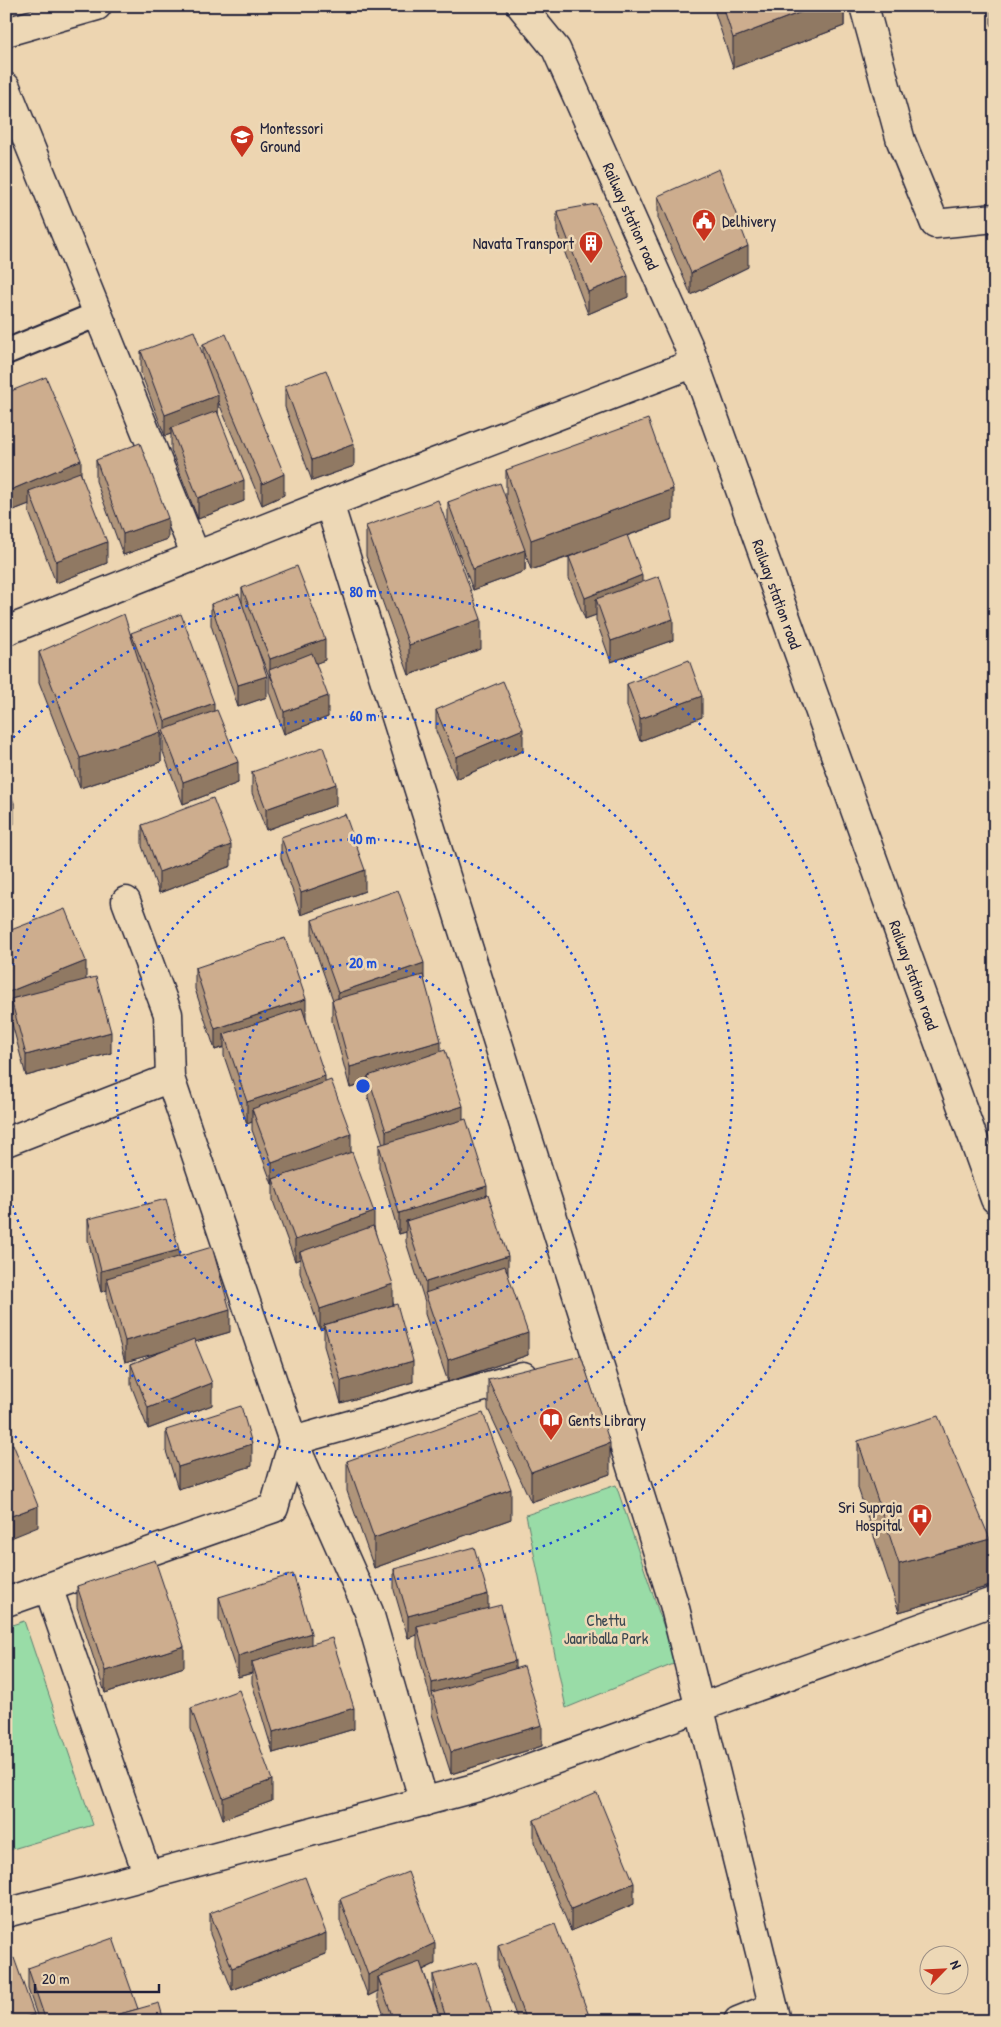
<svg xmlns="http://www.w3.org/2000/svg" width="1001" height="2027" font-family="'Patrick Hand',sans-serif">
	<style>
		.green { fill: #99dca7; stroke: #5e7f71 }
		.lines { fill: none; stroke-linecap: round; stroke-linejoin: round }
		.service-casing { stroke: #22223b; stroke-width: 28 }
		.minor-casing { stroke: #22223b; stroke-width: 31 }
		.tertiary-casing { stroke: #22223b; stroke-width: 31 }
		.service { stroke: #edd8b6; stroke-width: 24 }
		.minor { stroke: #edd8b6; stroke-width: 28 }
		.tertiary { stroke: #edd8b6; stroke-width: 28 }
		.wall { fill: #b0957a; stroke: #22223b }
		.shaded-wall { fill: #907963; stroke: #22223b }
		.building { fill: #cdad8e; stroke: #22223b }
		.ring { fill: none; stroke: #1d4ed8; stroke-width: 2.5; stroke-dasharray: 2.5 5 }
		.labels { text-anchor: middle; stroke-width: 5; stroke-linejoin: round; paint-order: stroke }
		.poi-label { font-size: 16px; fill: #22223b; stroke: #edd8b6; text-anchor: start }
		.street-label { font-size: 16px; fill: #22223b; stroke: #edd8b6 }
		.park-label { font-size: 16px; fill: #3a4751; stroke: #edd8b6 }
		.centre { fill: #1d4ed8; stroke: #edd8b6; stroke-width: 2.5 }
		.ring-label { font-size: 15px; text-anchor: middle; font-weight: bold; fill: #1d4ed8; stroke: #edd8b6; stroke-width: 5; stroke-linejoin: round; paint-order: stroke }
	</style>
	<rect width="100%" height="100%" fill="#edd5b1"/>
	<filter id="ink" filterUnits="userSpaceOnUse"><feTurbulence type="fractalNoise" baseFrequency=".02" numOctaves="2"/><feDisplacementMap in="SourceGraphic" scale="10" xChannelSelector="R" yChannelSelector="G"/><feConvolveMatrix kernelMatrix="1 2 1 2 8 2 1 2 1" color-interpolation-filters="sRGB"/></filter>
	<g filter="url(#ink)">
		<g class="green">
			<polygon points="616,1485 676,1663 566,1708 526,1515"/>
			<polygon points="24,1621 93,1825 6,1851 6,1627"/>
		</g>
		<g class="lines">
			<defs>
				<polyline id="service" points="6,352 98,314"/>
				<g id="minor">
					<polyline points="864,6 901,141 935,224 995,218"/>
					<polyline points="6,32 97,6"/>
					<polyline points="6,87 196,556"/>
					<polyline points="695,363 329,503 674,1604 777,2021"/>
					<polyline points="6,631 329,503"/>
					<polyline points="126,901 168,1014 170,1078"/>
					<polyline points="6,1142 170,1078 293,1441 523,1376"/>
					<polyline points="293,1441 369,1612 424,1802"/>
					<polyline points="48,1587 148,1876"/>
					<polyline points="6,1602 274,1508 293,1441"/>
					<polyline points="6,1913 482,1786 995,1601"/>
					<polyline points="738,2021 773,2007"/>
				</g>
				<polyline id="tertiary" points="521,6 556,49 688,345 995,1199"/>
			</defs>
			<use href="#service" class="service-casing"/>
			<use href="#minor" class="minor-casing"/>
			<use href="#tertiary" class="tertiary-casing"/>
			<use href="#service" class="service"/>
			<use href="#minor" class="minor"/>
			<use href="#tertiary" class="tertiary"/>
		</g>
		<g class="wall">
			<polygon points="713,6 844,6 844,26 733,68"/>
			<polygon points="991,6 995,6 995,34 991,23"/>
			<polygon points="658,196 748,267 691,295 658,218"/>
			<polygon points="557,211 628,297 588,314 557,232"/>
			<polygon points="203,344 284,495 262,505 218,401 218,413 244,501 198,519 171,450 171,434 165,436 141,373 141,351 203,356"/>
			<polygon points="285,386 354,466 312,481 285,407"/>
			<polygon points="6,393 81,474 107,563 56,583 29,512 29,504 6,513"/>
			<polygon points="96,460 168,539 123,555 96,481"/>
			<polygon points="506,470 673,519 627,536 642,582 673,640 611,662 596,620 596,615 585,619 569,578 569,557 531,570 525,552 525,571 473,590 448,523 448,502 506,500"/>
			<polygon points="366,526 481,649 409,675 366,556"/>
			<polygon points="242,588 325,660 316,663 328,717 284,734 269,692 269,676 255,642 267,697 238,707 211,625 211,604 242,603"/>
			<polygon points="131,633 214,711 238,783 183,804 163,752 163,737 161,732 161,762 80,788 39,682 39,652 131,639"/>
			<polygon points="627,684 702,717 640,741 627,706"/>
			<polygon points="436,710 523,751 456,779 436,731"/>
			<polygon points="252,772 336,805 266,830 252,793"/>
			<polygon points="142,825 231,866 159,893 142,846"/>
			<polygon points="281,837 365,891 301,915 281,858"/>
			<polygon points="312,920 424,979 441,1052 487,1195 528,1355 448,1382 425,1314 425,1302 406,1242 406,1232 399,1234 379,1167 379,1145 383,1144 368,1097 368,1083 350,1088 332,1021 332,1000 333,1000 312,941"/>
			<polygon points="6,932 86,979 111,1053 26,1076 11,1020 11,1012 6,1014"/>
			<polygon points="195,968 306,1019 325,1082 351,1153 374,1227 413,1382 341,1403 324,1346 324,1328 320,1330 300,1273 300,1259 295,1261 273,1201 273,1184 272,1184 252,1130 252,1122 247,1124 224,1056 224,1047 215,1050 195,989"/>
			<polygon points="88,1219 179,1257 230,1332 195,1342 212,1405 148,1429 131,1385 131,1364 163,1351 125,1362 107,1299 107,1290 101,1292 88,1240"/>
			<polygon points="488,1379 610,1474 531,1502 488,1409"/>
			<polygon points="166,1430 252,1466 178,1489 166,1451"/>
			<polygon points="858,1441 990,1586 899,1612 858,1488"/>
			<polygon points="347,1461 511,1519 374,1568 347,1491"/>
			<polygon points="394,1569 488,1608 515,1668 542,1746 451,1774 432,1714 432,1704 417,1647 417,1635 408,1638 394,1590"/>
			<polygon points="77,1586 184,1667 105,1693 77,1607"/>
			<polygon points="219,1597 311,1644 354,1729 273,1753 252,1683 252,1673 238,1677 219,1619"/>
			<polygon points="191,1708 272,1801 223,1819 191,1729"/>
			<polygon points="534,1820 634,1904 571,1931 534,1842"/>
			<polygon points="340,1899 435,1964 423,1970 437,2009 433,1996 433,1975 494,2021 386,2021 378,1999 378,1991 368,1996 340,1921"/>
			<polygon points="210,1913 326,1954 232,1990 210,1934"/>
			<polygon points="498,1945 591,2021 518,2021 498,1966"/>
			<polygon points="28,1968 138,2009 164,2021 39,2021 28,1989"/>
		</g>
		<g class="shaded-wall">
			<polygon points="817,6 844,6 844,26 733,68 733,38"/>
			<polygon points="748,246 748,267 691,295 691,273"/>
			<polygon points="628,276 628,297 588,314 588,292"/>
			<polygon points="218,395 218,416 171,428 171,434 165,436 165,415"/>
			<polygon points="354,444 354,466 312,481 312,460"/>
			<polygon points="81,460 81,481 29,491 29,504 6,513 6,492"/>
			<polygon points="284,474 284,495 262,505 262,484"/>
			<polygon points="244,480 244,501 198,519 198,498"/>
			<polygon points="673,489 673,519 531,570 531,540"/>
			<polygon points="168,518 168,539 123,555 123,534"/>
			<polygon points="107,542 107,563 56,583 56,561"/>
			<polygon points="525,550 525,571 473,590 473,569"/>
			<polygon points="642,575 642,597 596,599 596,615 585,619 585,598"/>
			<polygon points="481,619 481,649 409,675 409,645"/>
			<polygon points="673,619 673,640 611,662 611,641"/>
			<polygon points="325,639 325,660 272,680 270,675 270,659"/>
			<polygon points="267,676 267,697 238,707 238,685"/>
			<polygon points="328,696 328,717 284,734 284,712"/>
			<polygon points="702,696 702,717 640,741 640,719"/>
			<polygon points="214,703 214,724 165,736 165,721"/>
			<polygon points="523,729 523,751 456,779 456,757"/>
			<polygon points="161,732 161,762 80,788 80,758"/>
			<polygon points="238,762 238,783 183,804 183,782"/>
			<polygon points="336,784 336,805 266,830 266,809"/>
			<polygon points="14,803 14,824 6,827 6,806"/>
			<polygon points="231,845 231,866 159,893 159,872"/>
			<polygon points="365,870 365,891 301,915 301,893"/>
			<polygon points="86,961 86,983 11,999 11,1012 6,1014 6,993"/>
			<polygon points="424,963 424,984 338,1014 338,993"/>
			<polygon points="306,999 306,1021 224,1034 224,1047 215,1050 215,1029"/>
			<polygon points="111,1032 111,1053 26,1076 26,1055"/>
			<polygon points="441,1041 441,1063 368,1076 368,1083 350,1088 350,1067"/>
			<polygon points="325,1076 325,1098 252,1109 252,1122 247,1124 247,1102"/>
			<polygon points="463,1106 463,1128 386,1153 386,1131"/>
			<polygon points="351,1134 351,1155 273,1179 273,1184 272,1184 272,1163"/>
			<polygon points="487,1186 487,1207 406,1221 406,1232 399,1234 399,1213"/>
			<polygon points="374,1212 374,1233 300,1252 300,1259 295,1261 295,1240"/>
			<polygon points="179,1250 179,1272 107,1278 107,1290 101,1292 101,1271"/>
			<polygon points="508,1256 508,1277 426,1294 426,1282"/>
			<polygon points="393,1284 393,1305 324,1325 324,1328 320,1330 320,1309"/>
			<polygon points="230,1310 230,1332 125,1362 125,1341"/>
			<polygon points="528,1333 528,1355 448,1382 448,1360"/>
			<polygon points="413,1361 413,1382 341,1403 341,1381"/>
			<polygon points="212,1383 212,1405 148,1429 148,1408"/>
			<polygon points="610,1443 610,1474 531,1502 531,1472"/>
			<polygon points="252,1444 252,1466 178,1489 178,1467"/>
			<polygon points="511,1489 511,1519 374,1568 374,1538"/>
			<polygon points="38,1506 38,1527 6,1540 6,1518"/>
			<polygon points="990,1539 990,1586 899,1612 899,1564"/>
			<polygon points="488,1594 488,1615 417,1626 417,1635 408,1638 408,1616"/>
			<polygon points="311,1633 311,1654 252,1662 252,1673 238,1677 238,1656"/>
			<polygon points="184,1646 184,1667 105,1693 105,1671"/>
			<polygon points="515,1661 515,1682 432,1693 432,1683"/>
			<polygon points="354,1708 354,1729 273,1753 273,1732"/>
			<polygon points="542,1725 542,1746 451,1774 451,1752"/>
			<polygon points="272,1780 272,1801 223,1819 223,1798"/>
			<polygon points="634,1883 634,1904 571,1931 571,1909"/>
			<polygon points="326,1933 326,1954 232,1990 232,1968"/>
			<polygon points="435,1943 435,1964 382,1989 378,1977 378,1991 368,1996 368,1975"/>
			<polygon points="34,2014 34,2021 16,2021"/>
		</g>
		<g class="building">
			<polygon points="723,6 817,6 733,38"/>
			<polygon points="719,169 748,246 691,273 658,196"/>
			<polygon points="596,204 628,276 588,292 557,211"/>
			<polygon points="194,331 218,395 165,415 141,351"/>
			<polygon points="226,334 284,474 262,484 203,344"/>
			<polygon points="326,370 354,444 312,460 285,386"/>
			<polygon points="46,377 81,460 6,492 6,393"/>
			<polygon points="217,411 244,480 198,498 171,428"/>
			<polygon points="648,419 673,489 531,540 506,470"/>
			<polygon points="140,443 168,518 123,534 96,460"/>
			<polygon points="80,472 107,542 56,561 29,491"/>
			<polygon points="500,483 525,550 473,569 448,502"/>
			<polygon points="438,500 481,619 409,645 366,526"/>
			<polygon points="627,535 642,575 585,598 569,557"/>
			<polygon points="297,566 325,639 270,659 242,588"/>
			<polygon points="659,576 673,619 611,641 596,599"/>
			<polygon points="239,594 267,676 238,685 211,604"/>
			<polygon points="124,614 161,732 80,758 39,652"/>
			<polygon points="181,614 214,703 165,721 131,633"/>
			<polygon points="312,653 328,696 284,712 269,670"/>
			<polygon points="689,660 702,696 640,719 627,684"/>
			<polygon points="503,681 523,729 456,757 436,710"/>
			<polygon points="217,710 238,762 183,782 163,730"/>
			<polygon points="323,747 336,784 266,809 252,772"/>
			<polygon points="6,782 14,803 6,806"/>
			<polygon points="213,798 231,845 159,872 142,825"/>
			<polygon points="345,814 365,870 301,893 281,837"/>
			<polygon points="398,890 424,963 338,993 312,920"/>
			<polygon points="65,909 86,961 6,993 6,932"/>
			<polygon points="285,938 306,999 215,1029 195,968"/>
			<polygon points="423,975 441,1041 350,1067 332,1000"/>
			<polygon points="96,977 111,1032 26,1055 11,999"/>
			<polygon points="302,1008 325,1076 247,1102 224,1034"/>
			<polygon points="445,1050 463,1106 386,1131 368,1076"/>
			<polygon points="331,1080 351,1134 272,1163 252,1109"/>
			<polygon points="466,1119 487,1186 399,1213 379,1145"/>
			<polygon points="352,1152 374,1212 295,1240 273,1179"/>
			<polygon points="488,1195 508,1256 426,1282 406,1221"/>
			<polygon points="166,1199 179,1250 101,1271 88,1219"/>
			<polygon points="373,1226 393,1284 320,1309 300,1252"/>
			<polygon points="212,1247 230,1310 125,1341 107,1278"/>
			<polygon points="505,1266 528,1333 448,1360 425,1293"/>
			<polygon points="397,1304 413,1361 341,1381 324,1325"/>
			<polygon points="194,1339 212,1383 148,1408 131,1364"/>
			<polygon points="581,1356 610,1443 531,1472 488,1379"/>
			<polygon points="241,1406 252,1444 178,1467 166,1430"/>
			<polygon points="483,1413 511,1489 374,1538 347,1461"/>
			<polygon points="938,1416 990,1539 899,1564 858,1441"/>
			<polygon points="13,1444 38,1506 6,1518 6,1447"/>
			<polygon points="474,1547 488,1594 408,1616 394,1569"/>
			<polygon points="155,1560 184,1646 105,1671 77,1586"/>
			<polygon points="293,1574 311,1633 238,1656 219,1597"/>
			<polygon points="501,1605 515,1661 432,1683 417,1626"/>
			<polygon points="332,1638 354,1708 273,1732 252,1662"/>
			<polygon points="524,1666 542,1725 451,1752 432,1693"/>
			<polygon points="239,1690 272,1780 223,1798 191,1708"/>
			<polygon points="597,1793 634,1883 571,1909 534,1820"/>
			<polygon points="408,1872 435,1943 368,1975 340,1899"/>
			<polygon points="305,1877 326,1933 232,1968 210,1913"/>
			<polygon points="555,1924 591,2021 526,2021 498,1945"/>
			<polygon points="113,1938 138,2009 95,2021 46,2021 28,1968"/>
			<polygon points="14,1958 34,2014 16,2021 6,2021 6,1961"/>
			<polygon points="420,1962 441,2021 394,2021 378,1977"/>
			<polygon points="477,1962 494,2021 447,2021 433,1975"/>
			<polygon points="159,2003 164,2021 95,2021"/>
		</g>
	</g>
	<g class="ring">
		<circle cx="363" cy="1086" r="123"/>
		<circle cx="363" cy="1086" r="247"/>
		<path d="M6 987A370 370 0 1 1 6 1185"/>
		<path d="M8 743A494 494 0 1 1 8 1429"/>
	</g>
	<defs>
		<symbol id="school-pin" viewBox="-11 -11 22 30"><path d="M0 17L-7.5 6A9.5 9.5 0 1 1 7.5 6Z" fill="#c8321e" stroke="#edd8b6"/><path d="M0-5L7-2L0 1L-7-2ZM-4 1L0 2.5L4 1V4Q0 6-4 4Z" fill="#fff"/></symbol>
		<symbol id="civic-pin" viewBox="-11 -11 22 30"><path d="M0 17L-7.5 6A9.5 9.5 0 1 1 7.5 6Z" fill="#c8321e" stroke="#edd8b6"/><path d="M-.6-6.5H3V-4.5H.6V-3L4-1V1h2V6H-6V1h2V-1L-.6-3ZM-1.2 2.5V6h2.4V2.5Z" fill="#fff"/></symbol>
		<symbol id="building-pin" viewBox="-11 -11 22 30"><path d="M0 17L-7.5 6A9.5 9.5 0 1 1 7.5 6Z" fill="#c8321e" stroke="#edd8b6"/><path d="M-4-6H4V6H1V3H-1V6H-4ZM-2.5-4.3h1.7v1.8h-1.7ZM.8-4.3h1.7v1.8H.8ZM-2.5-1h1.7V.8h-1.7ZM.8-1h1.7V.8H.8Z" fill="#fff"/></symbol>
		<symbol id="library-pin" viewBox="-11 -11 22 30"><path d="M0 17L-7.5 6A9.5 9.5 0 1 1 7.5 6Z" fill="#c8321e" stroke="#edd8b6"/><path d="M-6-4Q-3-5.5-.7-3.5V5Q-3 3-6 4ZM6-4Q3-5.5 .7-3.5V5Q3 3 6 4Z" fill="#fff"/></symbol>
		<symbol id="hospital-pin" viewBox="-11 -11 22 30"><path d="M0 17L-7.5 6A9.5 9.5 0 1 1 7.5 6Z" fill="#c8321e" stroke="#edd8b6"/><path d="M-5-5h3v3.5h4V-5h3V5h-3V1.5h-4V5h-3Z" fill="#fff"/></symbol>
	</defs>
	<g fill-rule="evenodd">
		<use href="#school-pin" x="228" y="123" width="28" height="38"/>
		<use href="#civic-pin" x="690" y="207" width="28" height="38"/>
		<use href="#building-pin" x="577" y="229" width="28" height="38"/>
		<use href="#library-pin" x="537" y="1406" width="28" height="38"/>
		<use href="#hospital-pin" x="906" y="1502" width="28" height="38"/>
	</g>
	<g class="labels">
		<g class="poi-label">
			<text x="260" y="134">Montessori<tspan x="260" dy="18">Ground</tspan></text>
			<text x="722" y="227">Delhivery</text>
			<text x="574" y="249" text-anchor="end">Navata Transport</text>
			<text x="568" y="1426">Gents Library</text>
			<text x="902" y="1513" text-anchor="end">Sri Supraja<tspan x="902" dy="18">Hospital</tspan></text>
		</g>
		<g class="street-label">
			<text transform="translate(631 216) rotate(66)" y="6">Railway station road</text>
			<text transform="translate(777 594) rotate(70)" y="6">Railway station road</text>
			<text transform="translate(914 975) rotate(70)" y="6">Railway station road</text>
		</g>
		<g class="park-label">
			<text x="606" y="1626">Chettu<tspan x="606" dy="18">Jaariballa Park</tspan></text>
		</g>
	</g>
	<circle cx="363" cy="1086" r="8" class="centre"/>
	<g class="ring-label">
		<text x="363" y="597">80 m</text>
		<text x="363" y="721">60 m</text>
		<text x="363" y="844">40 m</text>
		<text x="363" y="968">20 m</text>
	</g>
	<rect width="1001" height="2027" fill="none" stroke="#edd8b6" stroke-width="25"/>
	<rect x="12" y="12" width="976" height="2002" fill="none" stroke="#22223b" stroke-width="2" filter="url(#ink)"/>
	<g transform="translate(944 1970) rotate(66)"><circle r="24" fill="#edd8b6" stroke="#9c8f85"/>
	<path d="M0-4L9 19L0 12L-9 19Z" fill="#c8321e"/>
	<text y="-8" font-size="14" font-weight="bold" text-anchor="middle" fill="#22223b">N</text>
	</g>
	<path d="M35 1984v8h124v-8" fill="none" stroke="#22223b" stroke-width="2.5"/>
	<text x="42" y="1984" font-size="15" fill="#22223b" stroke="#edd8b6" stroke-width="4" paint-order="stroke">20 m</text>
</svg>
